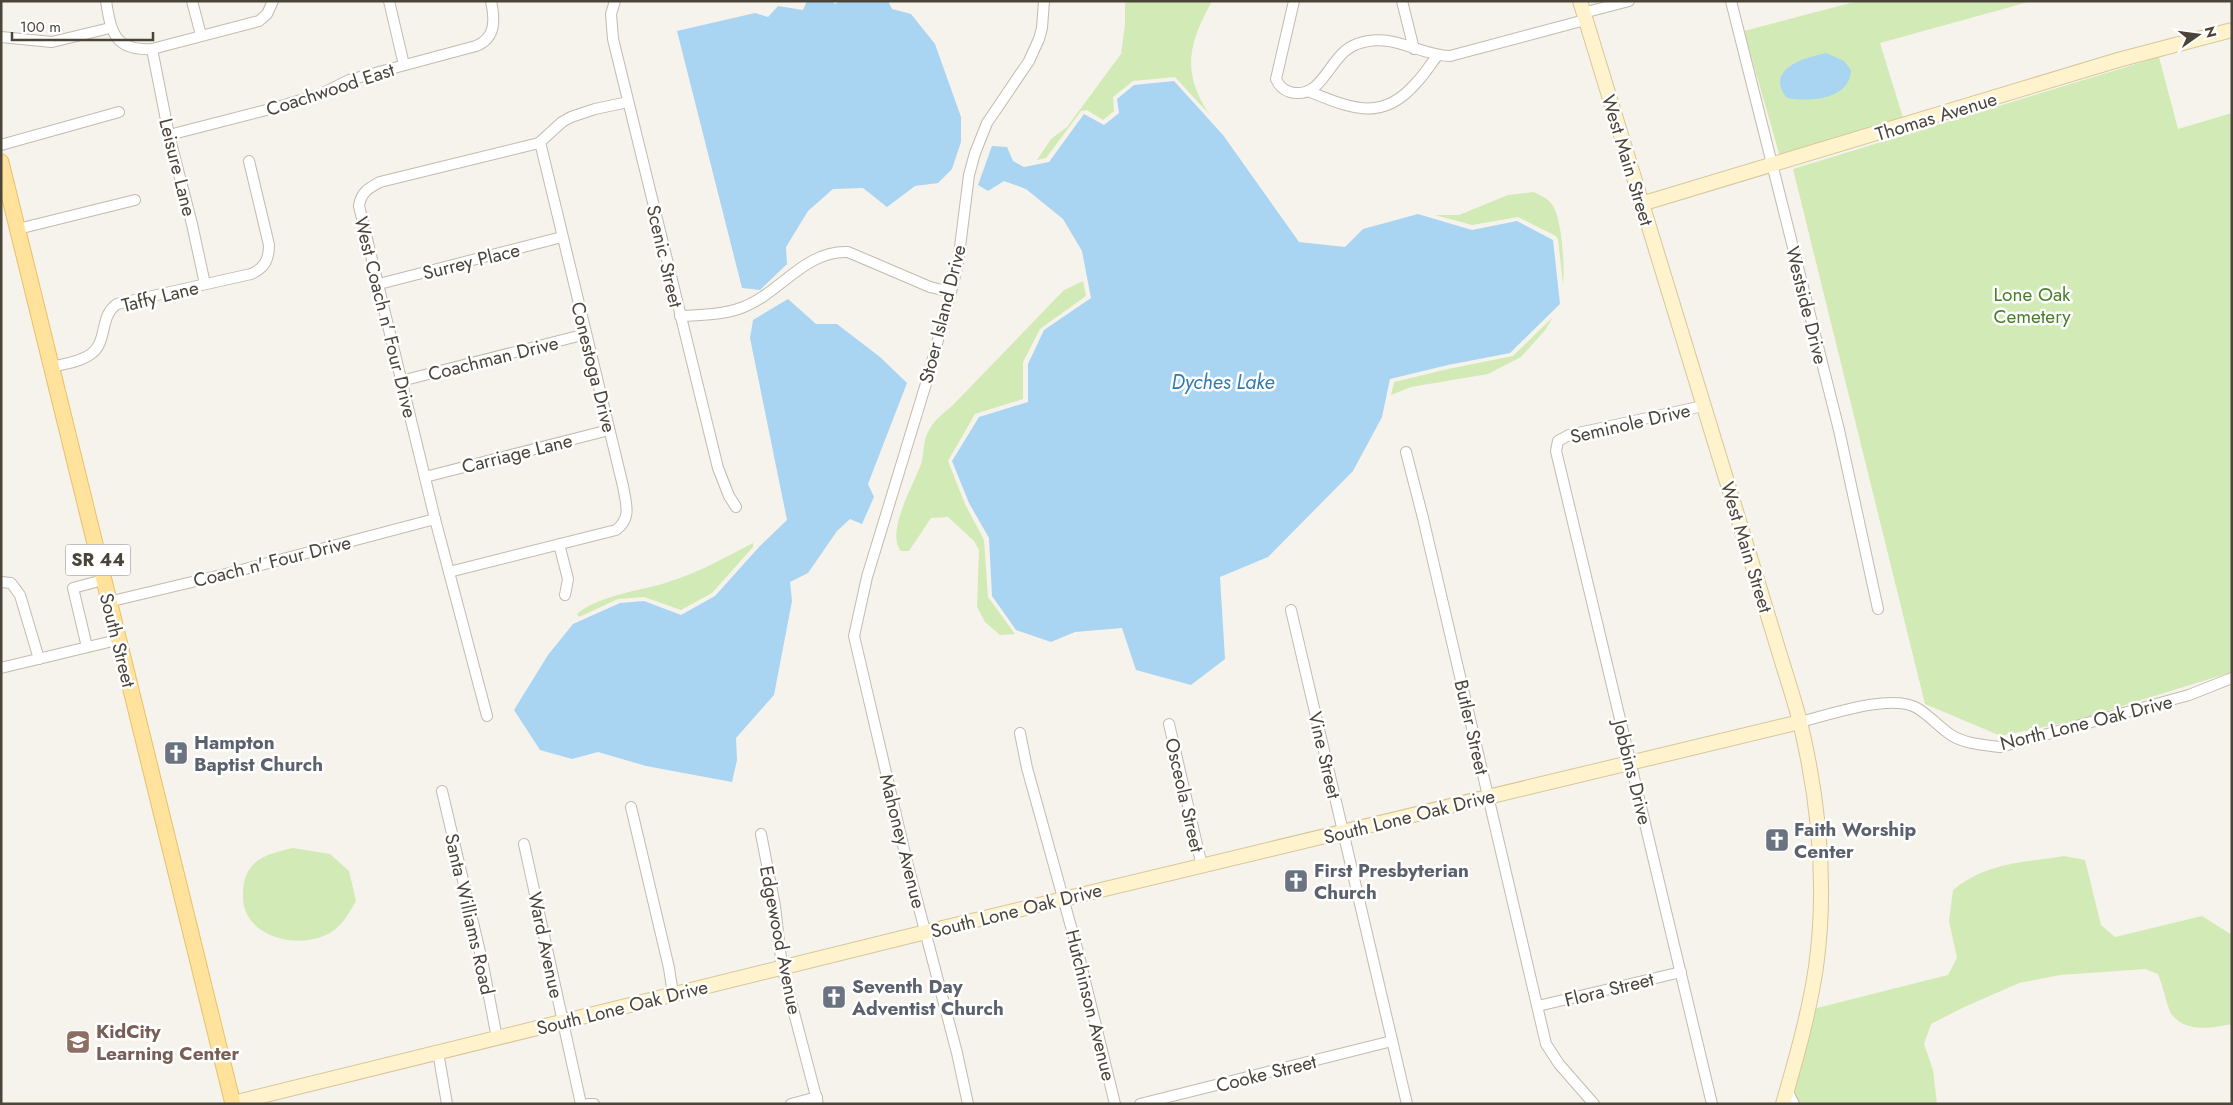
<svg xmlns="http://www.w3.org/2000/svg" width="2233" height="1105" font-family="Jost,sans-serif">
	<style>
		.green { fill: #d2eab5 }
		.water { fill: #a9d4f2 }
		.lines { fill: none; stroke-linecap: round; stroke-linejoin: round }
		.street-casing { stroke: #c2bbae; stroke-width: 12 }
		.secondary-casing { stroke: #d6c79b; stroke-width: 16 }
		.primary-casing { stroke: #e6c16a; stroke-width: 17 }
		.street { stroke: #fff; stroke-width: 10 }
		.secondary { stroke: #fff3cd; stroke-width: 14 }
		.primary { stroke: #ffe39c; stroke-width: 15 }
		.labels { text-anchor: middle; stroke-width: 5; stroke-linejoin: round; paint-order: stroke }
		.shield { fill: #fff; stroke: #817c74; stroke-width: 1 }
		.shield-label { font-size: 18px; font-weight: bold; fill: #4b4439 }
		.street-label { font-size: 19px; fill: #4b4439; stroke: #fff }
		.park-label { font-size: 19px; fill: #4a7f2a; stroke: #fff }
		.worship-label { font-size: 19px; font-weight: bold; fill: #5b616d; stroke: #fff; text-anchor: start }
		.education-label { font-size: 19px; font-weight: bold; fill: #785e54; stroke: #fff; text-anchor: start }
		.water-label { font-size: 20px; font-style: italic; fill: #2e7ab2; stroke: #fff }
	</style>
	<rect width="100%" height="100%" fill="#f6f3ec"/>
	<g class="green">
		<path d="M1125,1H1212C1189,43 1181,71 1209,114L1175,77L1133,81L1113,97L1114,111L1103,120L1087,110L1081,111L1046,158L1037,160L1051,139L1067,127L1121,54L1125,24Z"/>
		<polygon points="1858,1 2032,1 1880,43 1904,121 1780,157 1744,31"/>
		<polygon points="2159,57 2178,129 2232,113 2232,672 2077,720 2001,736 1925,704 1793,169"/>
		<path d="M1534,192C1539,195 1547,198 1551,203C1562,215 1565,267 1563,284L1558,239L1556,236L1518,217L1472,225L1435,215H1459L1508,195Z"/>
		<path d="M1083,281L1086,296L1040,329L1023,362V399L975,414L948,461L965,504L984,540L988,597L1015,634L1000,635L985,622L977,607L979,550L974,541L948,517L931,518L909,551H901C885,533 914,484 921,464C924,455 923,443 927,434C933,421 942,414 952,406L1064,290Z"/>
		<polygon points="1553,317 1546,329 1521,357 1488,374 1411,387 1391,395 1394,382 1448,369 1513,356"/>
		<path d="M753,543V547L712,593L681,610L644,597L618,599L579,617L577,614C599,595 641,591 668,582C698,573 726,557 753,543Z"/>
		<path d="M293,848L330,854L349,871L356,901C349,913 343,925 330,933C298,951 241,937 243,894C243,884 245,874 252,866C260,855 281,851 293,848Z"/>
		<path d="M2064,856L2085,860L2101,925L2115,937L2202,916L2232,935V1024C2212,1028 2187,1033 2172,1015C2168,1010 2162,983 2158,974L2145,969L2060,975L2019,983L1962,1008L1931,1024L1924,1044L1933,1070L1937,1104H1792L1790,1098L1813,1009L1948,975L1957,958L1949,921L1953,890C1988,862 2022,863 2064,856Z"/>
	</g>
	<g class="water">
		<polygon points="807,1 832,1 835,4 840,1 888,1 892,9 911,14 935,44 961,117 961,142 952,169 938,183 915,186 887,207 863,188 833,189 808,211 786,247 787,264 760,290 742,288 677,31 755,13 768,17 778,6 803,10"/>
		<path d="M1826,53L1844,61L1851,70C1850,100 1809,102 1787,98C1764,69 1804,58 1826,53Z"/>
		<polygon points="1174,81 1223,135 1299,242 1345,247 1363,229 1418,214 1472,230 1517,221 1553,240 1560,304 1510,353 1448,365 1390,379 1382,417 1353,471 1268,557 1220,577 1225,659 1191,685 1136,670 1122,628 1075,632 1051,642 1016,630 992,596 989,538 969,503 952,461 979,417 1028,402 1028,364 1044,330 1091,298 1082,251 1063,219 1026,189 1004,181 988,191 978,185 992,146 1007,147 1013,161 1024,167 1049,162 1084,114 1104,125 1119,113 1117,99 1134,85"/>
		<polygon points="788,299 816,324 837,324 880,357 907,383 868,484 874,497 862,524 850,519 837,531 808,573 790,582 792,601 774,695 736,738 737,760 732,782 646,766 598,752 572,759 540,750 514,710 548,655 573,624 620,603 644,601 681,615 715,596 759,547 787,520 750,338 753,320"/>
	</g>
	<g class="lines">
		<defs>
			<g id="street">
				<path d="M106,1C111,33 115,51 152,49L259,21L267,14L273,1"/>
				<polyline points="192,1 201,35"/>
				<polyline points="389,1 404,65"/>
				<polyline points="615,1 611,14 613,39 718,468 729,496 736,507"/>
				<path d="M1294,1L1276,79C1279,86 1283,90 1290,92C1324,101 1328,54 1357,44C1392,31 1417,55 1450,56L1585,20"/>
				<polyline points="1402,1 1414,49"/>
				<polyline points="1731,1 1839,430 1878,609"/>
				<polyline points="1583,13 1629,1"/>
				<polyline points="1,37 52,42 110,28"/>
				<polyline points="152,49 169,135 192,224 205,284"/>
				<path d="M1308,91C1350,108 1382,123 1416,83C1424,75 1430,65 1437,56"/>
				<path d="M169,135L274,108L321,94L349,80L476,46C496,38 495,20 491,1"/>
				<polyline points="1,145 119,112"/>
				<polyline points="18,229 135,200"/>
				<polyline points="379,284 562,237"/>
				<path d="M680,316C700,315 722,315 741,308C780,294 804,250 848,252L930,287L951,292"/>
				<path d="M51,367C64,364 80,362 91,354C108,342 99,316 117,304L251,274C265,268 269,259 269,245L249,161"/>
				<polyline points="401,381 586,334"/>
				<polyline points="1703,406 1569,435 1558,441 1556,451 1712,1104"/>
				<polyline points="1406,452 1423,518 1546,1044 1559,1064 1594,1104"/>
				<polyline points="425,477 609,430"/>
				<polyline points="559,544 568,579 565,595"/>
				<path d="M449,572L616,530C632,518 626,504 623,486L540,142"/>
				<polyline points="1,582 11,583 20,595 39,659"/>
				<polyline points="108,602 234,572 435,519"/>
				<polyline points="1291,610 1407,1104"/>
				<polyline points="87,647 73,588 103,580"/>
				<polyline points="1,668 117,640"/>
				<path d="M487,716L435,519L359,206C361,192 369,188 380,182L539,143L562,122L571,117L595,109L628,102"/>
				<path d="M1800,722C1829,715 1890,693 1917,708C1929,715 1939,727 1951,735C1965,744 1984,745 2000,747L2189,695L2232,678"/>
				<polyline points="1169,724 1202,866"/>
				<polyline points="1020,733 1027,768 1078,952 1115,1104"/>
				<polyline points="442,791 483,965 497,1038"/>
				<polyline points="631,807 669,968 673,994"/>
				<polyline points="761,834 775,906 782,967 818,1104"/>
				<polyline points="524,844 581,1104"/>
				<polyline points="1538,1006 1681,972"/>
				<polyline points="438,1052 447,1104"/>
				<polyline points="1787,1090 1794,1104"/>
				<polyline points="588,1104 594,1104"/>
				<polyline points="791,1104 817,1097"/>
				<polyline points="968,1104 957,1053 907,862 854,636 867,577 928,377 951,292 958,263 969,175 975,153 987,123 1029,61 1039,39 1042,28 1044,1"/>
				<polyline points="1140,1104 1392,1041"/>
			</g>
			<g id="secondary">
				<path d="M1580,1L1776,642C1784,669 1793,695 1800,722C1819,801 1827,886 1816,967C1809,1014 1796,1059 1783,1104"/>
				<polyline points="1641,204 2118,60 2232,30"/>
				<polyline points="233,1103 926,932 1800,722"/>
			</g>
			<polyline id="primary" points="1,162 233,1104"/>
		</defs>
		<use href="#street" class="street-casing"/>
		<use href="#secondary" class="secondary-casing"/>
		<use href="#primary" class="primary-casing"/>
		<use href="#street" class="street"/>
		<use href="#secondary" class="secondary"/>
		<use href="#primary" class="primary"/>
	</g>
	<defs>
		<symbol id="church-square" viewBox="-11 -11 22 22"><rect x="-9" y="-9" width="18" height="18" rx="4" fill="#6b7280" stroke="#fff"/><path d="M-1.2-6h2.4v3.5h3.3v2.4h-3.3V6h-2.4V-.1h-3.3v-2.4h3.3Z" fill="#fff"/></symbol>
		<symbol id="school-square" viewBox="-11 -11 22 22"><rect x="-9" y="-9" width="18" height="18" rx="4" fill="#8d6e63" stroke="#fff"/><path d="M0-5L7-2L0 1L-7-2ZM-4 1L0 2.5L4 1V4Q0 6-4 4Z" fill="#fff"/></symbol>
	</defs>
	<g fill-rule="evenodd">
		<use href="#church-square" x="162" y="739" width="28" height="28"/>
		<use href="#church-square" x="1763" y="826" width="28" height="28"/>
		<use href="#church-square" x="1282" y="867" width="28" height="28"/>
		<use href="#church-square" x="820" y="983" width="28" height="28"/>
		<use href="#school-square" x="64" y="1028" width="28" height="28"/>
	</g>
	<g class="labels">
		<rect class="shield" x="65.5" y="544.5" width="65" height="31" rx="4"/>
		<g class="shield-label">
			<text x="98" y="566">SR 44</text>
		</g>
		<g class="street-label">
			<text transform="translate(330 89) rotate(-18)" y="7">Coachwood East</text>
			<text transform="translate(1936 116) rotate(-17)" y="7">Thomas Avenue</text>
			<text transform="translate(1628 160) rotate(73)" y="7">West Main Street</text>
			<text transform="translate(178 167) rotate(76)" y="7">Leisure Lane</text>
			<text transform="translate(665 256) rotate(77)" y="7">Scenic Street</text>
			<text transform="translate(471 261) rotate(-14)" y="7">Surrey Place</text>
			<text transform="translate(160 296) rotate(-14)" y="7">Taffy Lane</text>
			<text transform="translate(1807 305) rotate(76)" y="7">Westside Drive</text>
			<text transform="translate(942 314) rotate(-76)" y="7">Stoer Island Drive</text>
			<text transform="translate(386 317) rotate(76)" y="7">West Coach n' Four Drive</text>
			<text transform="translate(493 358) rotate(-14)" y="7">Coachman Drive</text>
			<text transform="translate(594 367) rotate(76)" y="7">Conestoga Drive</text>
			<text transform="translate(1630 423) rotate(-13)" y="7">Seminole Drive</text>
			<text transform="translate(517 453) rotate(-14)" y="7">Carriage Lane</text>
			<text transform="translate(1747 547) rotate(73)" y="7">West Main Street</text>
			<text transform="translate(272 561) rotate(-14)" y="7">Coach n' Four Drive</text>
			<text transform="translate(118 640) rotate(76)" y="7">South Street</text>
			<text transform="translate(2086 722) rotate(-14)" y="7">North Lone Oak Drive</text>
			<text transform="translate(1472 727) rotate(77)" y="7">Butler Street</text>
			<text transform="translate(1325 755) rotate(77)" y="7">Vine Street</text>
			<text transform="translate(1633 772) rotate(76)" y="7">Jobbins Drive</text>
			<text transform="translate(1185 795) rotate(77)" y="7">Osceola Street</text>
			<text transform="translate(1409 816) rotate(-14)" y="7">South Lone Oak Drive</text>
			<text transform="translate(903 841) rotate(76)" y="7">Mahoney Avenue</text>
			<text transform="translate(1016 910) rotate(-14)" y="7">South Lone Oak Drive</text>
			<text transform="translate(470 914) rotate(77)" y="7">Santa Williams Road</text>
			<text transform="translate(781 940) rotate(79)" y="7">Edgewood Avenue</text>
			<text transform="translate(546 945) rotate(78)" y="7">Ward Avenue</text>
			<text transform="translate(1609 989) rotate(-14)" y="7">Flora Street</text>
			<text transform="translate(1091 1005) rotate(76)" y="7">Hutchinson Avenue</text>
			<text transform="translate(622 1007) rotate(-14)" y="7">South Lone Oak Drive</text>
			<text transform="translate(1266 1073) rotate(-14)" y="7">Cooke Street</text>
		</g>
		<g class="park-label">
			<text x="2032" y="301">Lone Oak<tspan x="2032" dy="22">Cemetery</tspan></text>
		</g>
		<g class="worship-label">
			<text x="194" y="749">Hampton<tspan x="194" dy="22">Baptist Church</tspan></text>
			<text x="1794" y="836">Faith Worship<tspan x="1794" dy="22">Center</tspan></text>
			<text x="1314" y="877">First Presbyterian<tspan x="1314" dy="22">Church</tspan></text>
			<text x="852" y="993">Seventh Day<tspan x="852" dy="22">Adventist Church</tspan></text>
		</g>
		<g class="education-label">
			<text x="96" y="1038">KidCity<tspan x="96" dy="22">Learning Center</tspan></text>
		</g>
		<g class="water-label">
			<text x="1223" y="389">Dyches Lake</text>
		</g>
	</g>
	<rect width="2233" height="1105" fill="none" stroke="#4b4439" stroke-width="5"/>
	<g transform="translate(2198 35) rotate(76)" stroke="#ffffff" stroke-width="4" paint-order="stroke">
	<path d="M0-4L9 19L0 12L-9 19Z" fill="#4b4439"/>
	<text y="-8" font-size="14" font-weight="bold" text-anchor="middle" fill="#4b4439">N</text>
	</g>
	<path d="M12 32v8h141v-8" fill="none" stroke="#4b4439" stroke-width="2.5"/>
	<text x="20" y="32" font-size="15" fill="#4b4439" stroke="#ffffff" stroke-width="4" paint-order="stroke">100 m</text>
</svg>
